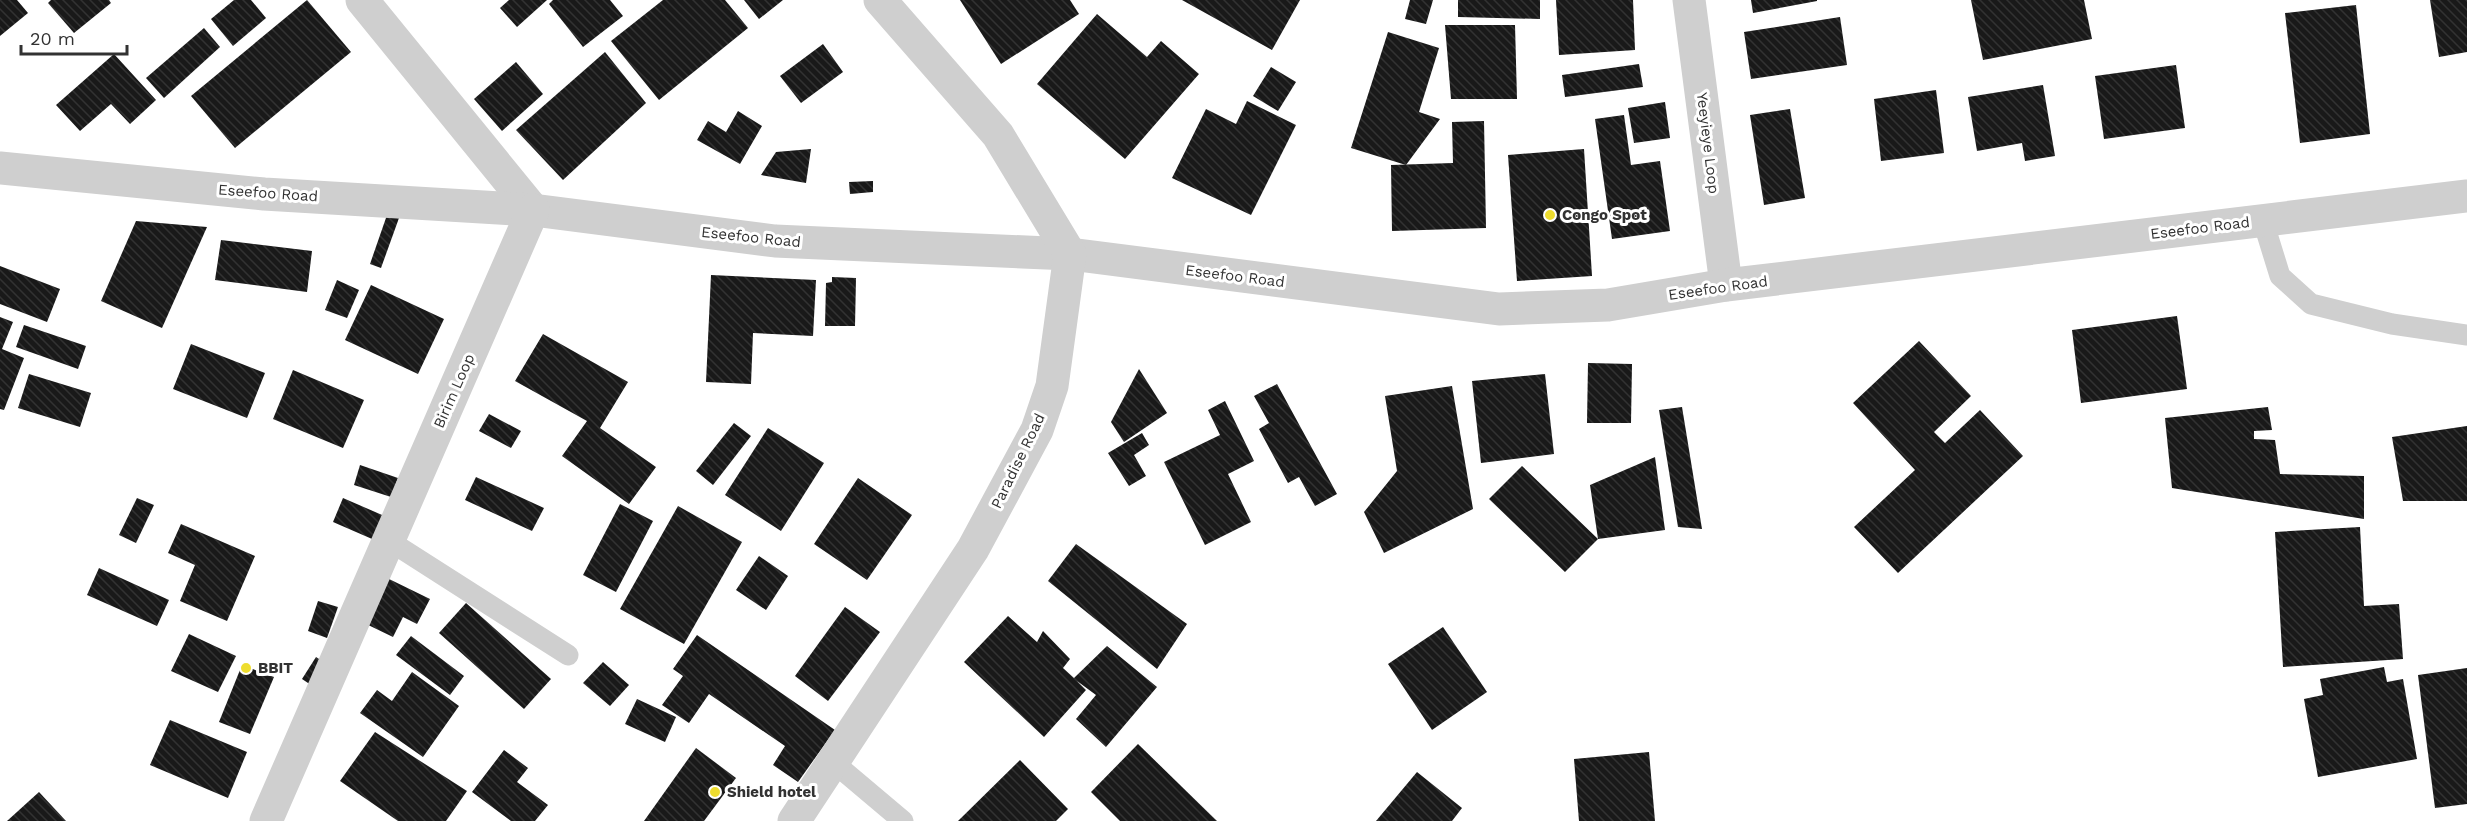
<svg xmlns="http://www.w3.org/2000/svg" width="2467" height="821" font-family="'Work Sans',sans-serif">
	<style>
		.building { fill: url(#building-back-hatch) }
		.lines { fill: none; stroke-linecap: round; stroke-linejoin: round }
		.lane { stroke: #cfcfcf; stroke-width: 21 }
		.street { stroke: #cfcfcf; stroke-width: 33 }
		.poi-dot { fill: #eedd2f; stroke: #fff; stroke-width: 2 }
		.labels { text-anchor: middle; stroke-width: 6; stroke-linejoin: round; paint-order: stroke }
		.street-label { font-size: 15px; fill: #323232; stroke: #fff }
		.poi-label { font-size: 15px; font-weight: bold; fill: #323232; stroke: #fff; text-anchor: start }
	</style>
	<defs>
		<pattern id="building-back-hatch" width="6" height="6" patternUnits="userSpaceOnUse" patternTransform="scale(1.5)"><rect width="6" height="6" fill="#191919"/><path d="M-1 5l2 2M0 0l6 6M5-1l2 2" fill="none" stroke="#323232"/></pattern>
	</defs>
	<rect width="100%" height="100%" fill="#fff"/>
	<g class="building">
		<polygon points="0,0 17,0 28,13 0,36"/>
		<polygon points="51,0 109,0 111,3 74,33 48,3"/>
		<polygon points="234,0 251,0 266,18 233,46 211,19"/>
		<polygon points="307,0 351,52 235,148 191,96"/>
		<polygon points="509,0 547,0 517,27 500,8"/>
		<polygon points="553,0 610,0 623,16 583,47 549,4"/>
		<polygon points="663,0 725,0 748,28 659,100 611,41"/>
		<polygon points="744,0 783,0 759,19"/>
		<polygon points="960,0 1070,0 1079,14 1001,64"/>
		<polygon points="1182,0 1300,0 1272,50"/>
		<polygon points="1410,0 1433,0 1426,24 1405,19"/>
		<polygon points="1458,0 1540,0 1540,19 1458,17"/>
		<polygon points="1556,0 1633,0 1635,50 1559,55"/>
		<polygon points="1751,0 1817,0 1817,1 1753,13"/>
		<polygon points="1971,0 2084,0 2092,39 1983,60"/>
		<polygon points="2430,0 2467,0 2467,52 2439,57"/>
		<polygon points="2356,5 2370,134 2300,143 2285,13"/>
		<polygon points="1097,14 1147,57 1161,41 1199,74 1125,159 1037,84"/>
		<polygon points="1840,17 1847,65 1751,79 1744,32"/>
		<polygon points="1445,25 1515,25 1517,99 1451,99"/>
		<polygon points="204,28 220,47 164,98 146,78"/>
		<polygon points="1388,32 1439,48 1419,112 1440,119 1406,165 1351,148"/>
		<polygon points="823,44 843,72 801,103 780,76"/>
		<polygon points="605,52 646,103 563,180 516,130"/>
		<polygon points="114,54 156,100 130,124 111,104 80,131 56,105"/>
		<polygon points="516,62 543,94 502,131 474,99"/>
		<polygon points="1639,64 1643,87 1565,97 1562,75"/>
		<polygon points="2176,65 2185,128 2104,139 2095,76"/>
		<polygon points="1271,67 1296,82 1278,111 1253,96"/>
		<polygon points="2043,85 2055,156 2025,161 2022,143 1977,151 1968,97"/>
		<polygon points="1936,90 1944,153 1881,161 1874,99"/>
		<polygon points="1247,101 1296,125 1251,215 1172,178 1206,109 1236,124"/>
		<polygon points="1665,102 1670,138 1634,143 1628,108"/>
		<polygon points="1790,109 1805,198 1764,205 1750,115"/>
		<polygon points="738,111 762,126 740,164 697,140 708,121 726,132"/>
		<polygon points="1624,115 1631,165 1660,161 1670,231 1612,239 1595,119"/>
		<polygon points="1484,121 1486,228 1392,231 1391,165 1453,163 1452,122"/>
		<polygon points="811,149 806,183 761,175 776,152"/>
		<polygon points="1584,149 1592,276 1517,281 1508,155"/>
		<polygon points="873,181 873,192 850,194 849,182"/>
		<polygon points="387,215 399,218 381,268 370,264"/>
		<polygon points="136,221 207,227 162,328 101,301"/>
		<polygon points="221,240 312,251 307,292 215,280"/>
		<polygon points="0,266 60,289 47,322 0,304"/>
		<polygon points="711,275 816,280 813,336 753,333 751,384 706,382"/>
		<polygon points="832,277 856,278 855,326 825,326 826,283 832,282"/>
		<polygon points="337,280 359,290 347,318 325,310"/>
		<polygon points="371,285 444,319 418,374 345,340"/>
		<polygon points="2177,316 2187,389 2081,403 2072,330"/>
		<polygon points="0,317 13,322 2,349 24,358 4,410 0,409"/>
		<polygon points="24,325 86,346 78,369 16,347"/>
		<polygon points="543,334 628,382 600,428 656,467 629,504 562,456 587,421 515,381"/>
		<polygon points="1919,341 1971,396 1934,432 1945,443 1980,410 2023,456 1898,573 1854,527 1915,470 1853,403"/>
		<polygon points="191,344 265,373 247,418 173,389"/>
		<polygon points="1588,363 1632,364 1631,423 1587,423"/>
		<polygon points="1139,369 1167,413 1124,442 1111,422"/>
		<polygon points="293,370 364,400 343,448 273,419"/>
		<polygon points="29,374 91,393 80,427 18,408"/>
		<polygon points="1545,374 1554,454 1481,463 1472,381"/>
		<polygon points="1277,384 1337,494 1315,506 1299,477 1288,483 1259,429 1269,423 1254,396"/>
		<polygon points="1452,386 1473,509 1384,553 1364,512 1397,471 1385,396"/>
		<polygon points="1225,401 1254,461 1228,474 1251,522 1205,545 1164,462 1220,435 1208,410"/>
		<polygon points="1682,407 1702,529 1678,527 1659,410"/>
		<polygon points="2268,407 2272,430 2254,431 2254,439 2275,440 2280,474 2364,476 2364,519 2172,488 2165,418"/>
		<polygon points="489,414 521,431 511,448 479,431"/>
		<polygon points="734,423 751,436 713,485 696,471"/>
		<polygon points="2467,426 2467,501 2403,501 2392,437"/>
		<polygon points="768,428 824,463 781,531 725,495"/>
		<polygon points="1142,433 1149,445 1134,455 1146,476 1129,486 1108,453"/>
		<polygon points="1655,457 1665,530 1598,539 1565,572 1489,499 1522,466 1598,539 1590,485"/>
		<polygon points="360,465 398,478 391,497 354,485"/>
		<polygon points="476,477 544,508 532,531 465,500"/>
		<polygon points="858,478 912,515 867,580 814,544"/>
		<polygon points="137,498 154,505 136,543 119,535"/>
		<polygon points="343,498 389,518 379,542 333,522"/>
		<polygon points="620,504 653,521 616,592 583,575"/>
		<polygon points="678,506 742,542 684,644 620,609"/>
		<polygon points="181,524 255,556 227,621 180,601 195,565 168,553"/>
		<polygon points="2360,527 2364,606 2399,604 2403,659 2283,667 2275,532"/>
		<polygon points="1076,544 1187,624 1157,669 1048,581"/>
		<polygon points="759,556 788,576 766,610 736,590"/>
		<polygon points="99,568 169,600 157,626 87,595"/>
		<polygon points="387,578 430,599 417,624 403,617 393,637 364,623"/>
		<polygon points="318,601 338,607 327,638 308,631"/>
		<polygon points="466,603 551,679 524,709 439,633"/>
		<polygon points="845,607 880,632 828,701 795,676"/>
		<polygon points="1008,616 1037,642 1043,631 1070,659 1063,668 1074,678 1107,646 1157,687 1106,747 1076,719 1096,695 1077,681 1086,690 1044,737 964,662"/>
		<polygon points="1443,627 1487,692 1432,730 1388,664"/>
		<polygon points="189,634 236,656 218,692 171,671"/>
		<polygon points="697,635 835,730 798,782 773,765 785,746 709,694 689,723 662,705 683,676 673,669"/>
		<polygon points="411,636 464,676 450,695 396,655"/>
		<polygon points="316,657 328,665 314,687 302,679"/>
		<polygon points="603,662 629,685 610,706 583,683"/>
		<polygon points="242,665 274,677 250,734 219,722"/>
		<polygon points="2384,667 2387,682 2403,679 2417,759 2318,777 2304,699 2323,695 2320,679"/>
		<polygon points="2467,668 2467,804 2435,808 2418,675"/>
		<polygon points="412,672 459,706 423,757 360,713 377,690 392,701"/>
		<polygon points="637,699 676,717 665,742 625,724"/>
		<polygon points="170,720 247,752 228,798 150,765"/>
		<polygon points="375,732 467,791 446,821 398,821 340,781"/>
		<polygon points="1138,744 1217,821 1120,821 1091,792"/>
		<polygon points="696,748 736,778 704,821 644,821"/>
		<polygon points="504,750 528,768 517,782 548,805 535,821 511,821 472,792"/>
		<polygon points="1649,752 1655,821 1579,821 1574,759"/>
		<polygon points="1020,760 1068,809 1056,821 958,821"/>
		<polygon points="1417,772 1462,808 1452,821 1376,821"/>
		<polygon points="39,792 66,821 7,821"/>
	</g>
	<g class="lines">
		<g class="lane">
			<polyline points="2263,221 2280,276 2311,304 2392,324 2467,335"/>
			<polyline points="388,540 568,655"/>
			<polyline points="833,762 903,821"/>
		</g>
		<g class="street">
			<polyline points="362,0 533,210"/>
			<polyline points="1689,0 1726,285"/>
			<polyline points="0,168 264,194 533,210 775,241 1070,254 1499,309 1608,305 1726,285 2467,196"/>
			<polyline points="266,821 533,210"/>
			<polyline points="794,821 973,549 1037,430 1052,386 1070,254 998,135 880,0"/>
		</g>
	</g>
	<g class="poi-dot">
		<circle cx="1550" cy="215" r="6"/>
		<circle cx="246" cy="668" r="6"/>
		<circle cx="715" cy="792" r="6"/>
	</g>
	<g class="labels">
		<g class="street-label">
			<text transform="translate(1708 143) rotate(83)" y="5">Yeeyieye Loop</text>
			<text transform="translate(268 193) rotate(4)" y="5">Eseefoo Road</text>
			<text transform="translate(2200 228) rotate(-7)" y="5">Eseefoo Road</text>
			<text transform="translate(751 237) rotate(6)" y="5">Eseefoo Road</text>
			<text transform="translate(1235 276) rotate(7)" y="5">Eseefoo Road</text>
			<text transform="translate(1718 288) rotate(-8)" y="5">Eseefoo Road</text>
			<text transform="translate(454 391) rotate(-66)" y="5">Birim Loop</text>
			<text transform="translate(1018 461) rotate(-64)" y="5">Paradise Road</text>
		</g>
		<g class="poi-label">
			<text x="1562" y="220">Congo Spot</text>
			<text x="258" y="673">BBIT</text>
			<text x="727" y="797">Shield hotel</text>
		</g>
	</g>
	<path d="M21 45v9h106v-9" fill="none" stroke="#323232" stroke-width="3"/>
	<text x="30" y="45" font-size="18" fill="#323232" stroke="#ffffff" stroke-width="4.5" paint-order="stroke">20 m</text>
</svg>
